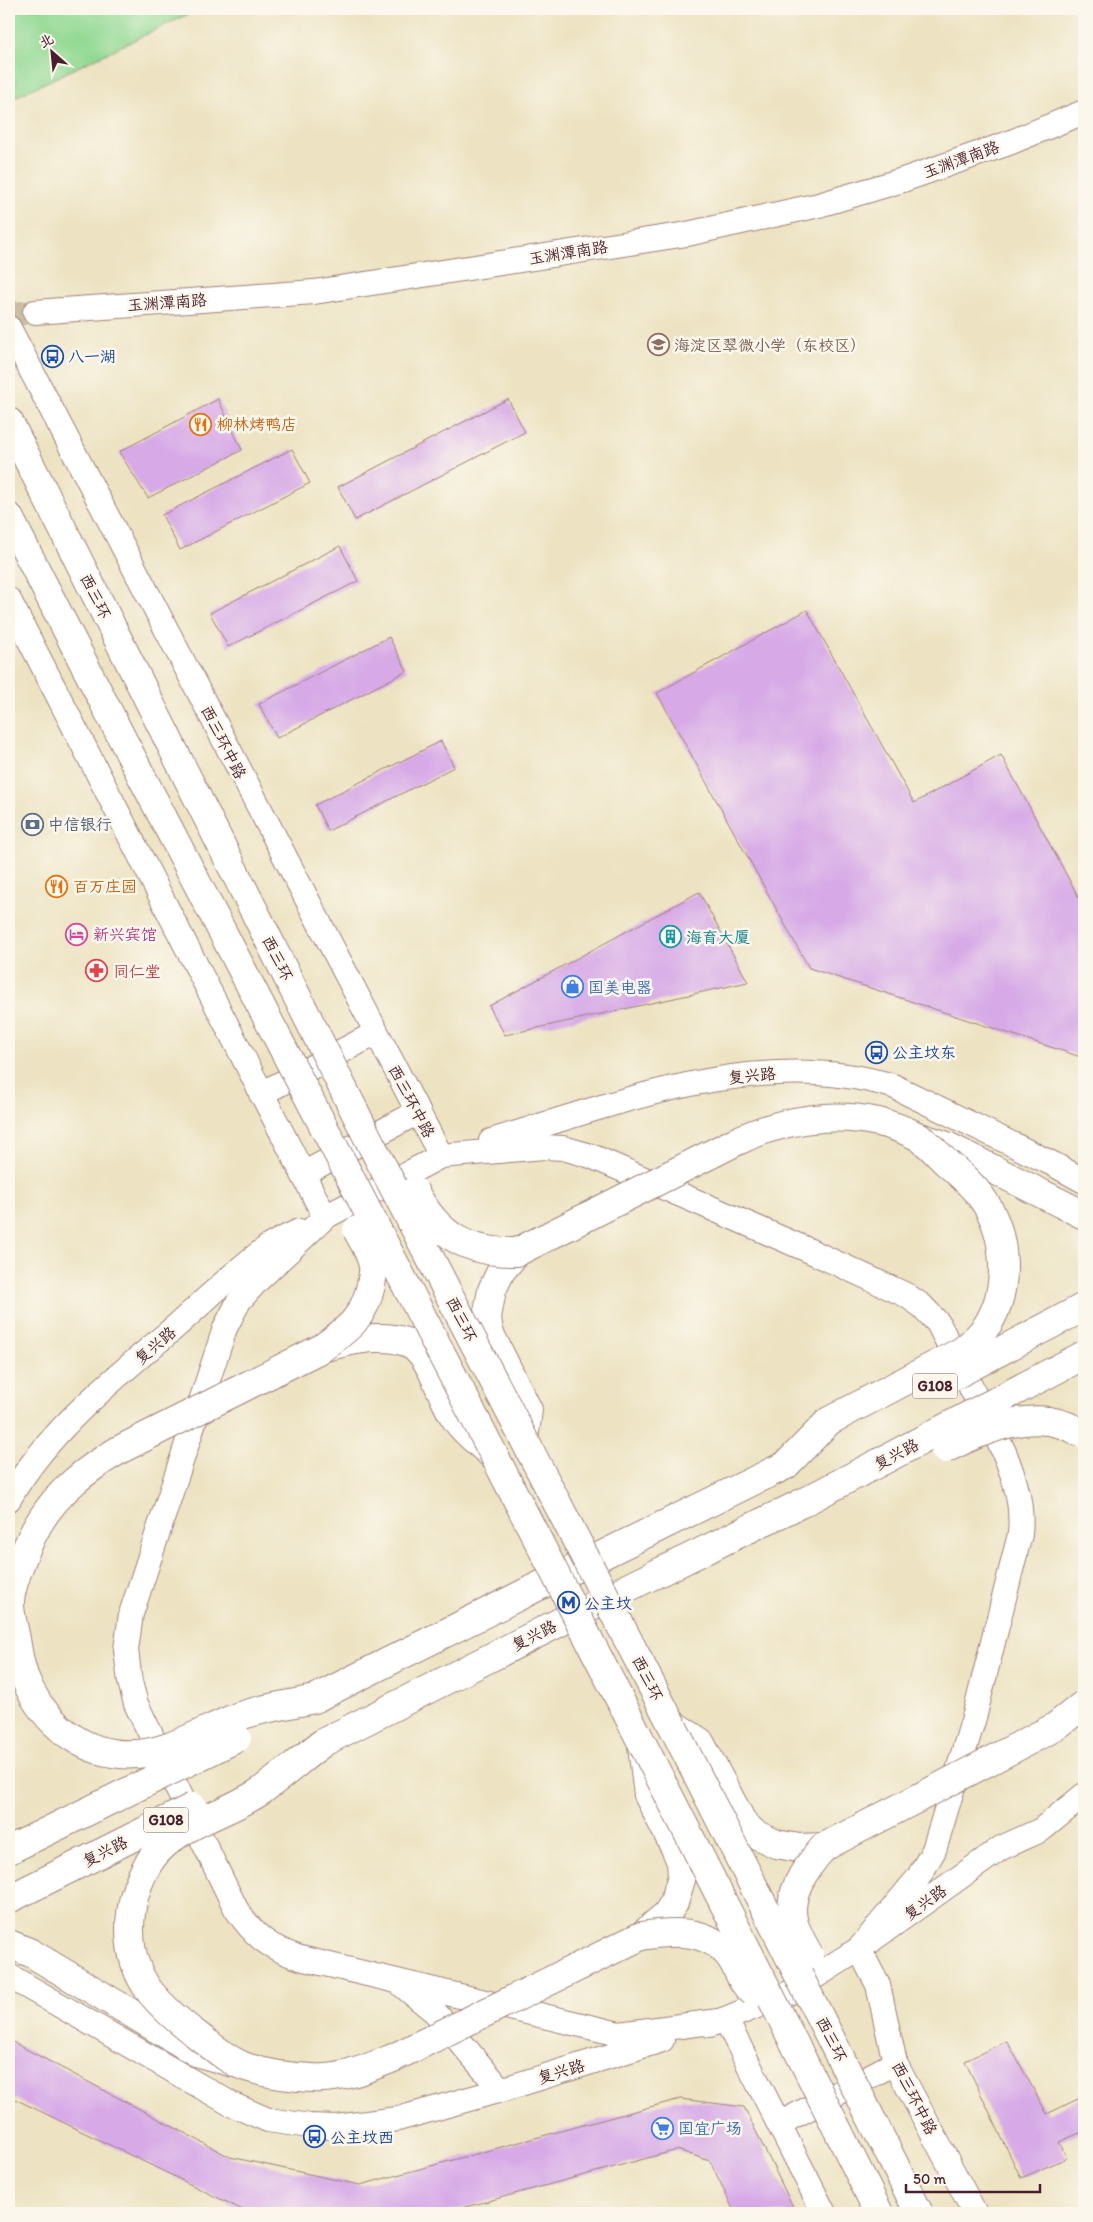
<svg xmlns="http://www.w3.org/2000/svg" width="1093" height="2222" font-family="Itim,'LXGW WenKai TC',sans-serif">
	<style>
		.green { fill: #92d993; stroke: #6e7c5f }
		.building { fill: #d7aae7 }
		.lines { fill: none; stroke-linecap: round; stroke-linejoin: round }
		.secondary-tunnel { stroke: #ccbca4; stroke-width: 24; stroke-dasharray: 24 12; stroke-linecap: butt }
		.secondary-casing { stroke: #9c8176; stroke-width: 26 }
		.highway-casing { stroke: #9c8176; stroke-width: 30 }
		.secondary { stroke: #fff; stroke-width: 24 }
		.highway { stroke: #fff; stroke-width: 28 }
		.highway-bridge-casing { stroke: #9c8176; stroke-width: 30; stroke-linecap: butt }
		.highway-bridge { stroke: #fff; stroke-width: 28 }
		.labels { text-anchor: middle; stroke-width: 5; stroke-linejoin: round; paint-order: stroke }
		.shield { fill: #fbf7ec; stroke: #7f6065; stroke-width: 1 }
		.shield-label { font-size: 15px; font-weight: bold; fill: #4a1f2b }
		.street-label { font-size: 16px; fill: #4a1f2b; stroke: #fbf7ec }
		.education-label { font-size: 16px; fill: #785e54; stroke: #fbf7ec; text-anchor: start }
		.transit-label { font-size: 16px; fill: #164399; stroke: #fbf7ec; text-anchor: start }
		.food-label { font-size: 16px; fill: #c56008; stroke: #fbf7ec; text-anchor: start }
		.service-label { font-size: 16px; fill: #4e5e75; stroke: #fbf7ec; text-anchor: start }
		.hotel-label { font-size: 16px; fill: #b23c85; stroke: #fbf7ec; text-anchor: start }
		.culture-label { font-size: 16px; fill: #0d838f; stroke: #fbf7ec; text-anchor: start }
		.health-label { font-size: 16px; fill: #be3a42; stroke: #fbf7ec; text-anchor: start }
		.shop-label { font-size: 16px; fill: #366cbe; stroke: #fbf7ec; text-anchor: start }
	</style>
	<rect width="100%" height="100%" fill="#fbf7ec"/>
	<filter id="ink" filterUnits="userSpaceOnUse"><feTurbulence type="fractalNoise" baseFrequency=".02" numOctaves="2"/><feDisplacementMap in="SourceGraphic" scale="10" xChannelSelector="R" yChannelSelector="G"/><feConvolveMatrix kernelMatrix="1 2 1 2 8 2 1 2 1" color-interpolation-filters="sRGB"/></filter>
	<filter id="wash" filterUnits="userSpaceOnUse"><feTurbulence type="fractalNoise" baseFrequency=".0096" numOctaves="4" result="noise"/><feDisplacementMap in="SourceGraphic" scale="20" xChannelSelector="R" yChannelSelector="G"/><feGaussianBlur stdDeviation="1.12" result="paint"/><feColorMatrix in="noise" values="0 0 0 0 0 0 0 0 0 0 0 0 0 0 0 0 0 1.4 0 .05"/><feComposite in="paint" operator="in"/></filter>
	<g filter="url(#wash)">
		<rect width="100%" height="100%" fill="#ede3c2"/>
		<polygon class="green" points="9,9 199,9 9,100"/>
		<g id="blocks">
			<g class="building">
				<polygon points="218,399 242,450 148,498 119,452"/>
				<polygon points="508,399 525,432 355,520 338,487"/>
				<polygon points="292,449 310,483 180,550 162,515"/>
				<polygon points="340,546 358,581 228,647 210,613"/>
				<polygon points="807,610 914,803 1001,755 1083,905 1084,904 1084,1058 809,968 657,693"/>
				<polygon points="389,637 407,671 277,738 259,704"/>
				<polygon points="441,741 454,767 328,831 315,805"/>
				<polygon points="699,892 748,982 505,1035 489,1006"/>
				<polygon points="9,2040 230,2157 360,2185 680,2099 744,2107 796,2213 735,2213 710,2161 677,2150 444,2213 249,2213 9,2096"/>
				<polygon points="1007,2041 1047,2114 1084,2096 1084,2131 1059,2142 1067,2158 1021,2178 965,2061"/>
			</g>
		</g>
	</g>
	<g filter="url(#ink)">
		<use href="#blocks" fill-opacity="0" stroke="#9c8176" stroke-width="1"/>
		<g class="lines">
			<polyline class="secondary-tunnel" points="9,314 35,312"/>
			<defs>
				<g id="secondary">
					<polyline points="35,312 314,292 687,234 819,205 903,180 1009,143 1084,112"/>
					<polyline points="9,328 441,1156"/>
					<polyline points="9,600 325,1217"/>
					<polyline points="261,1094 376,1033"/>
					<path d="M491,1141C618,1103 760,1046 893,1086L1053,1164L1084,1181"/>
					<polyline points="303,1174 418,1112"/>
					<path d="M9,1499C48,1430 114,1379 174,1328C204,1302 233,1272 265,1249C275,1241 288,1237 299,1231"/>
					<polyline points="859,1949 878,1985 895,2063 975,2213"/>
					<polyline points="9,1976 231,2104 268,2120 310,2126 336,2127 398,2119 501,2090 662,2040"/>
					<polyline points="403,1986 435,2012 501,2090"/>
					<path d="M726,2020L619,2034L300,1958C268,1947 255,1937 236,1909L136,1704L130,1682L126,1650L131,1614L225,1328L239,1301L258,1280L325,1217L441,1156L544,1147L563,1148L591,1156L808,1250L906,1295L922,1306L938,1323L1004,1452C1015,1479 1023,1504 1020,1534L975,1714L934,1850L918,1878L859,1949"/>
					<polyline points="726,2020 824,2213"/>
					<polyline points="710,2025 789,1993 859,1949 1001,1848 1041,1830 1084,1795"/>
					<polyline points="779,2124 895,2063"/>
				</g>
				<g id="highway">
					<polyline points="9,422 166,735"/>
					<polyline points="9,517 129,752"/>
					<polyline points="917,1136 947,1146 1084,1215"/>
					<polyline points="517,1252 501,1271 492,1290 487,1317 489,1332 528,1410 524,1439"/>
					<path d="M322,1348C348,1341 400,1327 421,1353C437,1373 442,1401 457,1421C466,1434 482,1445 493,1456"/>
					<polyline points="314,1699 535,1588 786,1465"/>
					<polyline points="671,1723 700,1742 743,1823 755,1834 776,1844 799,1848 824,1847"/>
					<polyline points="324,1742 635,1584 802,1503"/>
					<polyline points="641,1936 666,1915 674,1903 682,1876 681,1862 676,1850 648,1795 642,1746"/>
					<polyline points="9,1944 31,1953 196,2052 234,2063"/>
				</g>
			</defs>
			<use href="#secondary" class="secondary-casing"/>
			<use href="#highway" class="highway-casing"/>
			<use href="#secondary" class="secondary"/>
			<use href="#highway" class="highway"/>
			<defs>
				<g id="highway-bridge">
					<polyline points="166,735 370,1142 671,1723 919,2213"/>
					<path d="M129,752C381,1238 636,1723 879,2213"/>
					<path d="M414,1191C439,1236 466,1253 517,1252L735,1142C791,1115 858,1107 915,1135C927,1141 937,1154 947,1163C960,1174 974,1186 984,1201C1007,1235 1010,1288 988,1324C981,1335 972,1343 962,1351L829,1421L786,1465"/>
					<polyline points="942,1382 1084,1307"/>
					<path d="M945,1449C988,1428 1040,1404 1084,1435"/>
					<polyline points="802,1503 1084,1355"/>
					<path d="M314,1699C289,1705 261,1708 237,1717C196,1733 159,1761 112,1753C73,1747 39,1715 25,1678C19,1664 18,1648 15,1634C13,1624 10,1613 10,1604C10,1584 29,1540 39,1523C59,1490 87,1469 119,1450L322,1348C348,1329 364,1318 371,1285C372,1278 374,1272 373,1266C371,1253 363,1241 357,1230"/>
					<path d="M324,1742C302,1758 281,1777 258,1793C222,1816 171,1826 148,1864C125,1903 122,1956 151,1993C165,2010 183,2025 201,2038C214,2048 230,2062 246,2067C267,2074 291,2077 313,2078C341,2080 368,2068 393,2058L641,1936C673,1931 708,1928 730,1957C738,1968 741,1983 753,1992"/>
					<polyline points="9,1850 237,1738"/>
					<polyline points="9,1899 193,1807"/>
					<path d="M809,1955C804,1946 799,1936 795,1927C784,1897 805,1868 824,1847L1055,1727L1084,1704"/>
				</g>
			</defs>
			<use href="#highway-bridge" class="highway-bridge-casing"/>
			<use href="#highway-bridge" class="highway-bridge"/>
		</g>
	</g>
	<defs>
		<symbol id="school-ring" viewBox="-11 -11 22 22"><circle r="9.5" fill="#fbf7ec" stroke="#8d6e63" stroke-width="1.5"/><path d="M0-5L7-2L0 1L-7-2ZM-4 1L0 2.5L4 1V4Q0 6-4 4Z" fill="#8d6e63"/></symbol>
		<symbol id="bus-ring" viewBox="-11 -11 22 22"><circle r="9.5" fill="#fbf7ec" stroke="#1a4fb4" stroke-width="1.5"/><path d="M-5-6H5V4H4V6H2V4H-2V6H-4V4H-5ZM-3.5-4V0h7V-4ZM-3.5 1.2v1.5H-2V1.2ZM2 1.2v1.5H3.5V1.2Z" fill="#1a4fb4"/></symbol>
		<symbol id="restaurant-ring" viewBox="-11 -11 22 22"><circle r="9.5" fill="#fbf7ec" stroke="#e8710a" stroke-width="1.5"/><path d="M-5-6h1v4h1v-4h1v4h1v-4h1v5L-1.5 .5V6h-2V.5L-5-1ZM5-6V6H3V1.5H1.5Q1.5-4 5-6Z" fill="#e8710a"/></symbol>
		<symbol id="bank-ring" viewBox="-11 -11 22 22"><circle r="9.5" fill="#fbf7ec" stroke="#5c6f8a" stroke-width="1.5"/><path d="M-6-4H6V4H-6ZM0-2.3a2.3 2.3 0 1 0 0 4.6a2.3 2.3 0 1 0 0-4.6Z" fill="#5c6f8a"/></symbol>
		<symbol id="hotel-ring" viewBox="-11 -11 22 22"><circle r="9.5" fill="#fbf7ec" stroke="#d1479c" stroke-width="1.5"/><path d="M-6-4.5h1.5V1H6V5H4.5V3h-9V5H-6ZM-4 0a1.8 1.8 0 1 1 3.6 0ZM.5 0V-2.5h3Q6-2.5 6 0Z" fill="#d1479c"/></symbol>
		<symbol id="building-ring" viewBox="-11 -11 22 22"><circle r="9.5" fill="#fbf7ec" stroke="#0f9aa8" stroke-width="1.5"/><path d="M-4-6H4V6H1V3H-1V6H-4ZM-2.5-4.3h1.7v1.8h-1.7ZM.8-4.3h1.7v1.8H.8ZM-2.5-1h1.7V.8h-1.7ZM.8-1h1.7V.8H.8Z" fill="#0f9aa8"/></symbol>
		<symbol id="pharmacy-ring" viewBox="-11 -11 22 22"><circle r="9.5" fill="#fbf7ec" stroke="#e0444e" stroke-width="1.5"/><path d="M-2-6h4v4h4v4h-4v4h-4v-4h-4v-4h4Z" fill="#e0444e"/></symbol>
		<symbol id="shop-ring" viewBox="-11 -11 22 22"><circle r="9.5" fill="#fbf7ec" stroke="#3f7fe0" stroke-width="1.5"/><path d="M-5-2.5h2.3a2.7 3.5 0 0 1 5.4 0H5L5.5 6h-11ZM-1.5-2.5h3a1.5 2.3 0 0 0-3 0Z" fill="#3f7fe0"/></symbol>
		<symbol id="metro-ring" viewBox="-11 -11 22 22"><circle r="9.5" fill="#fbf7ec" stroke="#1a4fb4" stroke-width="1.5"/><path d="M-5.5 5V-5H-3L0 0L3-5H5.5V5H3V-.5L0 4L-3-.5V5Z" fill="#1a4fb4"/></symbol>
		<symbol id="supermarket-ring" viewBox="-11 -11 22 22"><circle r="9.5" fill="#fbf7ec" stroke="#3f7fe0" stroke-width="1.5"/><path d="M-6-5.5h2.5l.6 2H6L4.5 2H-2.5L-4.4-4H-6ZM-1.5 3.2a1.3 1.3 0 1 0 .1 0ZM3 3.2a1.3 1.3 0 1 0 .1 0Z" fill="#3f7fe0"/></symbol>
	</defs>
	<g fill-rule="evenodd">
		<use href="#school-ring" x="646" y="332" width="25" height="25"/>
		<use href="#bus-ring" x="40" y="344" width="25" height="25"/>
		<use href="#restaurant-ring" x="188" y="412" width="25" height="25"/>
		<use href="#bank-ring" x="20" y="812" width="25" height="25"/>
		<use href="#restaurant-ring" x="44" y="874" width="25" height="25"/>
		<use href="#hotel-ring" x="64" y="922" width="25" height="25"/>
		<use href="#building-ring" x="658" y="924" width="25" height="25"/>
		<use href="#pharmacy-ring" x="84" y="958" width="25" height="25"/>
		<use href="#shop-ring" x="560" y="974" width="25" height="25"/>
		<use href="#bus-ring" x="864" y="1040" width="25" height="25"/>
		<use href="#metro-ring" x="556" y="1590" width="25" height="25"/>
		<use href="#supermarket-ring" x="650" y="2116" width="25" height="25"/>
		<use href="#bus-ring" x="302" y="2124" width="25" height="25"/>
	</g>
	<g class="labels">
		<g class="shield">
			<rect x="912.5" y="1373.5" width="45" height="25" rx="4"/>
			<rect x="143.5" y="1807.5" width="45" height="25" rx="4"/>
		</g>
		<g class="shield-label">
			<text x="935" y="1391">G108</text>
			<text x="166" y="1825">G108</text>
		</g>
		<g class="street-label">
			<text transform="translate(961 159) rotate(-20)" y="6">玉渊潭南路</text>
			<text transform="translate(568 252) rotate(-9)" y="6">玉渊潭南路</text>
			<text transform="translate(167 302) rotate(-4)" y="6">玉渊潭南路</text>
			<text transform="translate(96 596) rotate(63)" y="6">西三环</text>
			<text transform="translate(224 742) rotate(63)" y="6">西三环中路</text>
			<text transform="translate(278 958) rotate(63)" y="6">西三环</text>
			<text transform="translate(752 1075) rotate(-6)" y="6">复兴路</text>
			<text transform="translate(412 1101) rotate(62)" y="6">西三环中路</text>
			<text transform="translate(462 1319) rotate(63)" y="6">西三环</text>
			<text transform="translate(155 1345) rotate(-41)" y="6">复兴路</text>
			<text transform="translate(896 1454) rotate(-28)" y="6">复兴路</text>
			<text transform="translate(534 1635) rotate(-27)" y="6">复兴路</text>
			<text transform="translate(648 1678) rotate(63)" y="6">西三环</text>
			<text transform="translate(105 1851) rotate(-27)" y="6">复兴路</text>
			<text transform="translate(925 1902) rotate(-36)" y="6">复兴路</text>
			<text transform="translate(832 2039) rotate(63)" y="6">西三环</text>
			<text transform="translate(561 2071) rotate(-17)" y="6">复兴路</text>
			<text transform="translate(915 2098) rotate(63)" y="6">西三环中路</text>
		</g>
		<g class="education-label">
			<text x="674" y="351">海淀区翠微小学（东校区）</text>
		</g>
		<g class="transit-label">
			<text x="68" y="362">八一湖</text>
			<text x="892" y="1058">公主坟东</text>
			<text x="584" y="1609">公主坟</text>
			<text x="330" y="2143">公主坟西</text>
		</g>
		<g class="food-label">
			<text x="217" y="430">柳林烤鸭店</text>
			<text x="73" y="892">百万庄园</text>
		</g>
		<g class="service-label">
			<text x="48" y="830">中信银行</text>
		</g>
		<g class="hotel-label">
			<text x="93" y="940">新兴宾馆</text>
		</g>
		<g class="culture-label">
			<text x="686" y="943">海育大厦</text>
		</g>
		<g class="health-label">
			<text x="113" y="977">同仁堂</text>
		</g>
		<g class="shop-label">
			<text x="588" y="993">国美电器</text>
			<text x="678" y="2134">国宜广场</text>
		</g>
	</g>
	<rect width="1093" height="2222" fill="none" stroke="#fbf7ec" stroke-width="30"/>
	<g transform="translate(52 52) rotate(333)" stroke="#fbf7ec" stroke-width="4" paint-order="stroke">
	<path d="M0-4L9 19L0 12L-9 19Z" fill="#4a1f2b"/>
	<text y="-8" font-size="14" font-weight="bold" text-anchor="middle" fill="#4a1f2b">北</text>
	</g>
	<path d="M906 2184v8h134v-8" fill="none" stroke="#4a1f2b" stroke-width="2.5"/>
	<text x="913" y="2184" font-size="15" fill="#4a1f2b" stroke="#fbf7ec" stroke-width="4" paint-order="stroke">50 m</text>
</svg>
